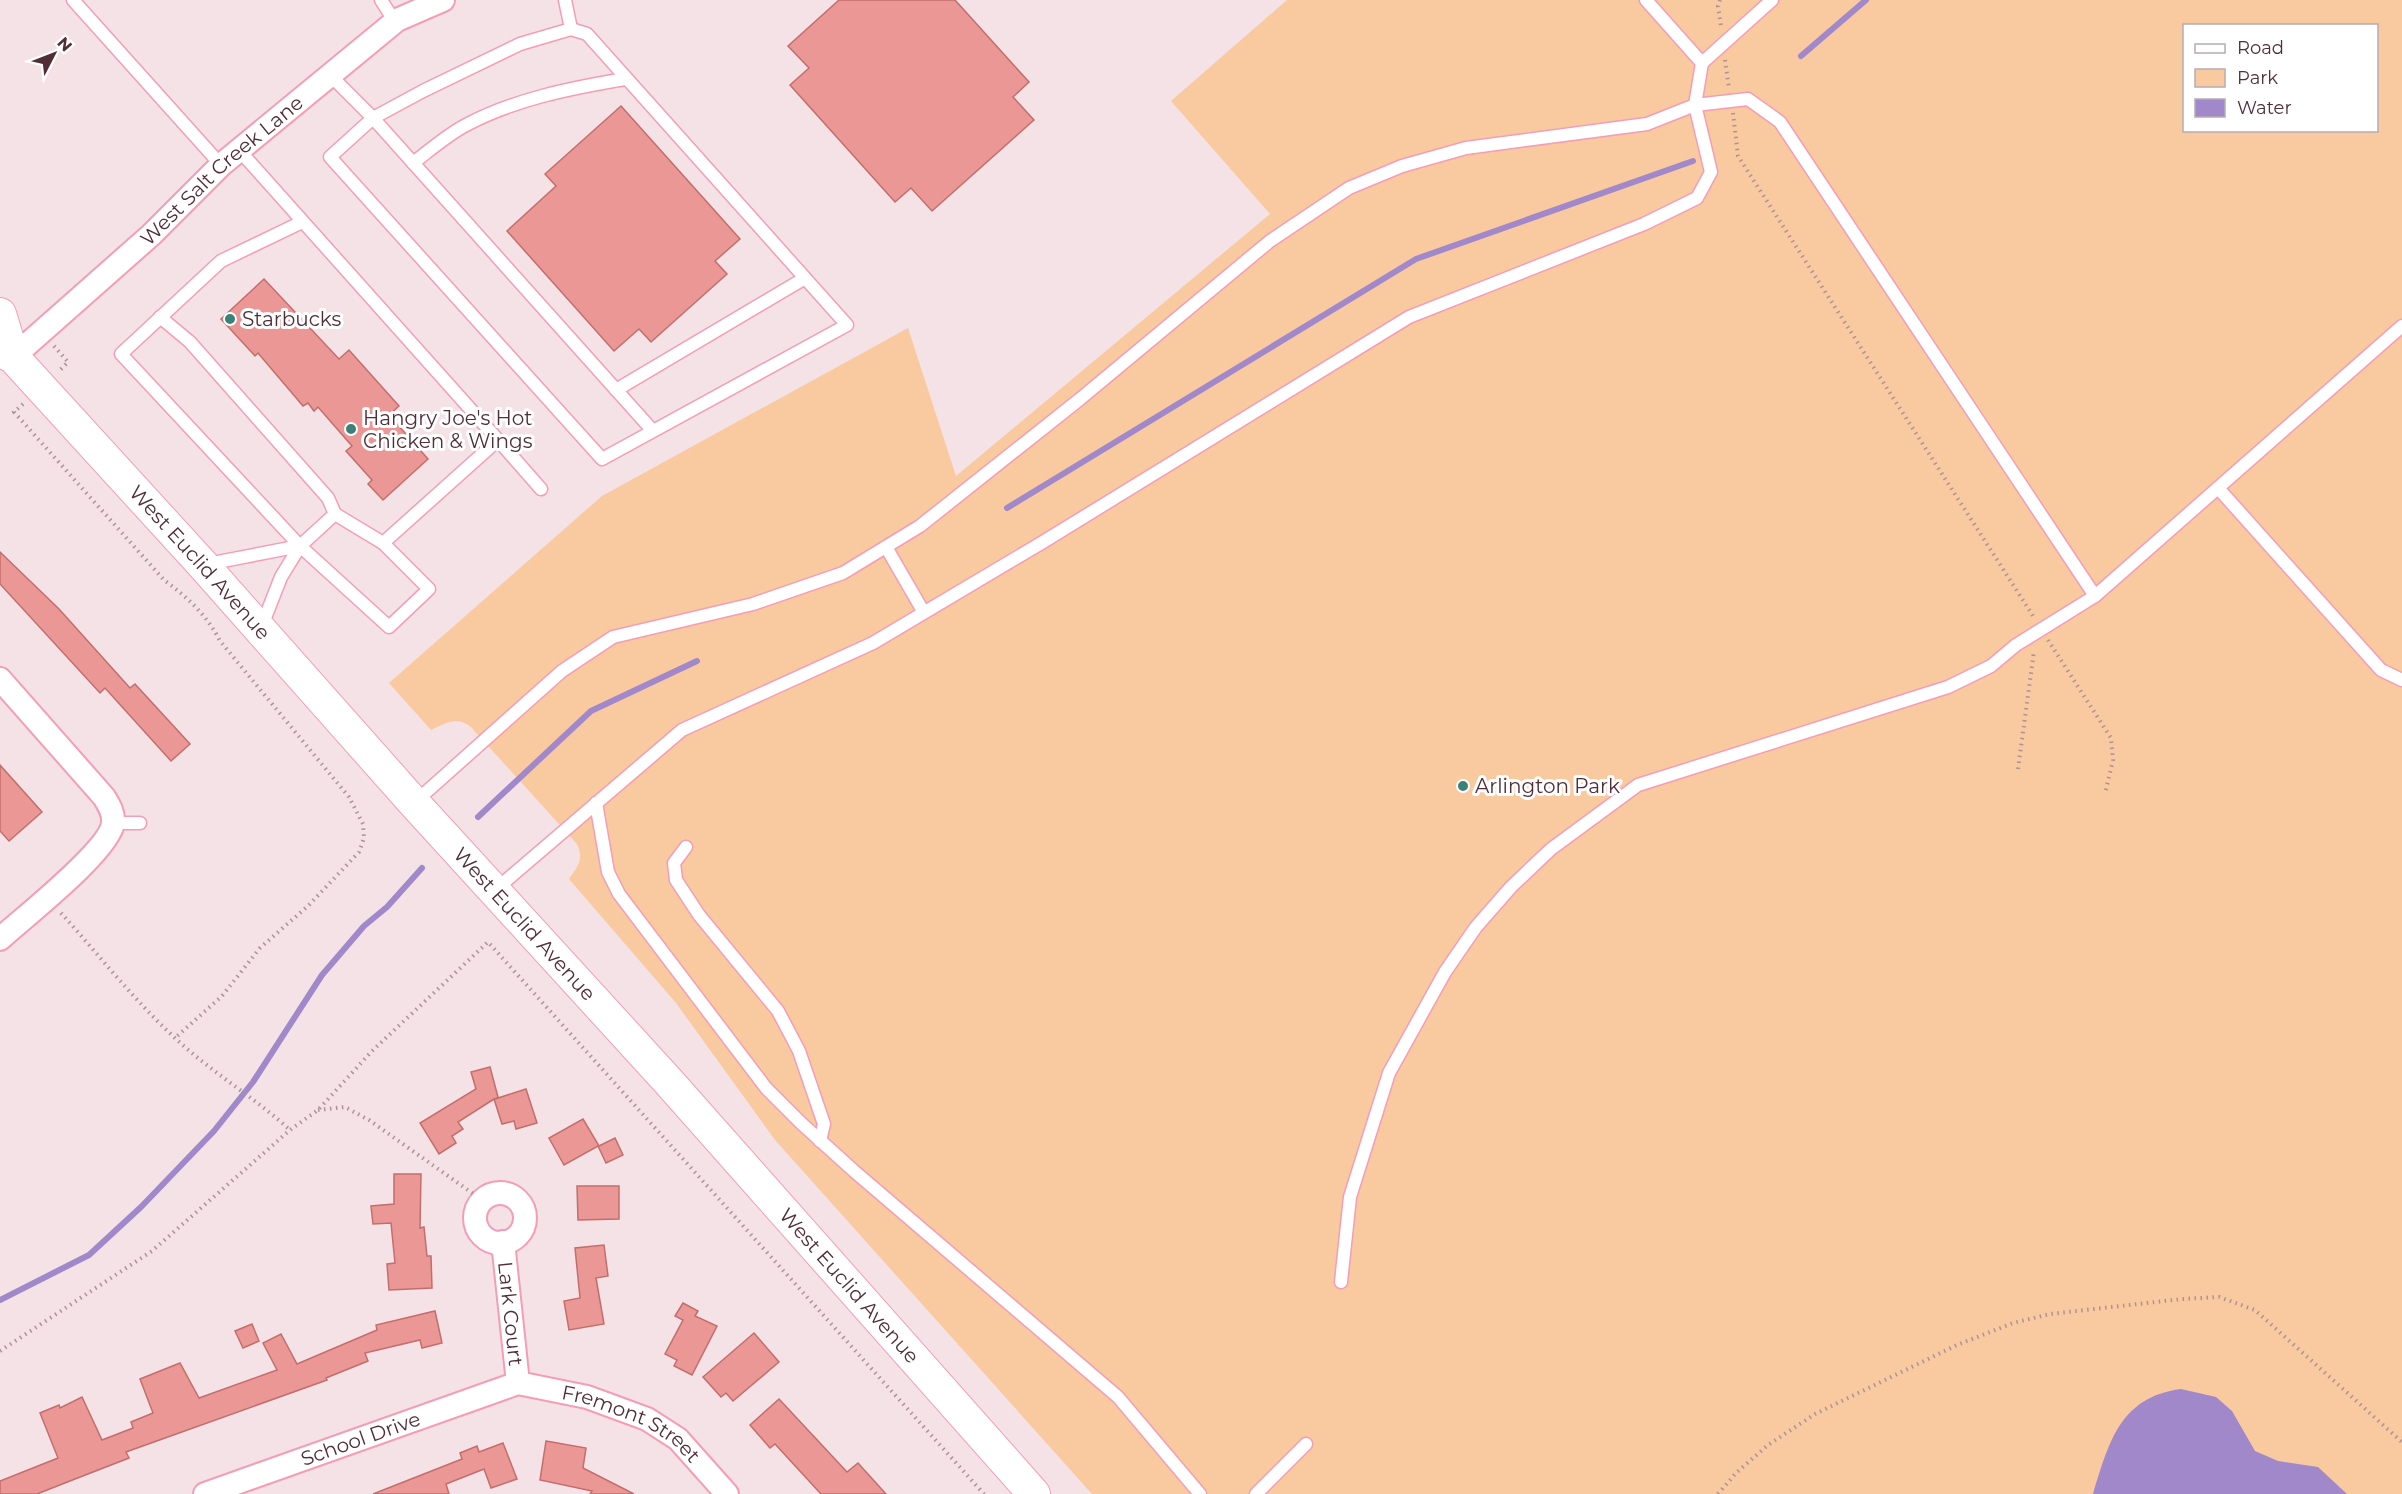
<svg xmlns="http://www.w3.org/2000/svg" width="2402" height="1494" font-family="Montserrat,sans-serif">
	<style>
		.green { fill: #f9c9a0; fill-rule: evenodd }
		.water { fill: #a188ca }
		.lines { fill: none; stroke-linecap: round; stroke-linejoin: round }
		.stream { stroke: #a188ca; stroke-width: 6 }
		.building { fill: #ea9795; stroke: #c36e6d; stroke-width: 1.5 }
		.service-casing { stroke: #f59db6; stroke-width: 15 }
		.minor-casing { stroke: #f59db6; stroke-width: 26 }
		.secondary-casing { stroke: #f59db6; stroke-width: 34 }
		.path { stroke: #ad929a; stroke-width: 4; stroke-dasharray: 1.5 4.5; stroke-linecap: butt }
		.service { stroke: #fff; stroke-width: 12 }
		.minor { stroke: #fff; stroke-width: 22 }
		.secondary { stroke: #fff; stroke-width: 32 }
		.poi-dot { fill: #3c8176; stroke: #fff; stroke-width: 2 }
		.labels { text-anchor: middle; stroke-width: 6; stroke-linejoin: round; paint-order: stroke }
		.street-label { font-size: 20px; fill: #512d38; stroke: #fff }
		.poi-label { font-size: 20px; fill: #512d38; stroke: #fff; text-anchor: start }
	</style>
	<rect width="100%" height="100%" fill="#f5e2e6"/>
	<path class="green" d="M1287,0H2402V1494H1092L775,1140L676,1003L569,879C578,866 584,859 577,844L471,727C457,716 446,723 431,730L389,683L602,496L908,328L956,476L1270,214L1171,101ZM2184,26H2376V130H2184Z"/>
	<path class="water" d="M2181,1389L2216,1397L2232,1411L2255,1451L2278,1461L2318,1467L2347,1494H2093C2109,1442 2120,1397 2181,1389Z"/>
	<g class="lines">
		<g class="stream">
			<polyline points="1801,56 1866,0"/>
			<polyline points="1007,508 1416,259 1693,161"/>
			<polyline points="478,817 591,711 697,661"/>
			<polyline points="0,1300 89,1255 141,1207 214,1131 253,1082 322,975 364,926 387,907 422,868"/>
		</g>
	</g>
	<g class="building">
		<polygon points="839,0 955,0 1029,82 1013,97 1034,120 932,211 911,188 895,202 790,85 809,68 788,46"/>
		<polygon points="621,106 740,239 715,261 727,274 651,342 639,329 614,351 507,231 556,186 545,174"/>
		<polygon points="264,279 339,359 349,350 399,406 389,415 428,459 383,500 368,484 372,480 346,451 352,446 318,407 314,411 308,403 303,406 258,353 255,356 221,319"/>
		<polygon points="0,552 59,609 130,688 135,684 190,744 171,761 105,688 100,693 0,584"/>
		<polygon points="0,765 42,812 9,841 0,831"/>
		<polygon points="490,1067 498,1097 495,1099 526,1089 537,1123 516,1129 514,1121 502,1124 494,1099 458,1122 463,1129 452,1136 456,1143 439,1154 420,1123 476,1089 471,1072"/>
		<polygon points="583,1119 599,1146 615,1138 623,1155 606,1163 598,1146 564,1165 549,1138"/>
		<polygon points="394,1174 421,1174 420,1228 424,1227 427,1256 431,1256 432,1288 389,1290 387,1264 395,1263 391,1223 373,1224 371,1206 394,1204"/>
		<polygon points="577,1186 619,1186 619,1219 578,1220"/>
		<polygon points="604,1245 608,1276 596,1278 604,1324 569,1330 564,1301 580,1298 575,1248"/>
		<polygon points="683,1303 698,1311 695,1316 717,1326 692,1375 674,1366 677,1360 665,1354 683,1320 675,1316"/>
		<polygon points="435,1311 442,1343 422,1348 420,1340 365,1353 368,1361 326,1378 327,1380 126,1452 129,1458 75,1479 37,1494 0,1494 0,1481 58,1458 40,1413 59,1405 60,1408 82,1397 102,1440 133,1428 131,1422 153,1413 140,1379 180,1363 199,1398 277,1370 263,1343 281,1334 297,1364 377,1330 376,1325"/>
		<polygon points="252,1324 259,1341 243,1348 235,1331"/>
		<polygon points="754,1333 779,1362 733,1401 726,1393 721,1397 703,1377"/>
		<polygon points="779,1399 847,1472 858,1463 886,1494 821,1494 775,1444 770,1448 750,1425"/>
		<polygon points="546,1441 586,1448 583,1468 634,1494 590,1494 592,1491 540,1480"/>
		<polygon points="503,1443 517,1479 491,1488 484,1469 446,1484 449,1494 373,1494 462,1459 460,1453 477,1446 479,1452"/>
	</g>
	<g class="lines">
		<defs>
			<g id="service">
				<polyline points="73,0 221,165"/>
				<polyline points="381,0 395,22"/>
				<polyline points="1646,0 1702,63"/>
				<polyline points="571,29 587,34 847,325 602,459 330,157 373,118 653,431"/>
				<polyline points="330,75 373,118 423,91 520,44 571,29 565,0"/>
				<polyline points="239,150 498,440 383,543 335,514 300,546 281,577 261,628"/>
				<path d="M413,163C430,150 447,135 466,125C515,99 571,88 625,79"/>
				<polyline points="302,222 221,261 121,354 300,546 389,627 429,589 383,543"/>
				<polyline points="160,317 190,342 328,498 335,514"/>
				<polyline points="616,390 805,278"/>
				<polyline points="498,440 541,489"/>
				<polyline points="2218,488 2381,670 2402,680"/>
				<polyline points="886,547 923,611"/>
				<polyline points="207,564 300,546"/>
				<polyline points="415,802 562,671 613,637 753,604 843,573 920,526 1080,399 1270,241 1349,188 1402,166 1466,148 1647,124 1695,105 1748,99 1780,122 2095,596"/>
				<polyline points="596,803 608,872 619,894 766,1088 801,1123 854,1171 1118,1397 1200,1494"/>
				<polyline points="113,823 140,823"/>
				<polyline points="686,847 674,863 676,880 699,915 778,1011 799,1051 824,1124 820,1141"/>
				<polyline points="495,890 682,730 873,643 1043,542 1409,317 1644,224 1697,198 1711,172 1695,105 1702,63 1772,0"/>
				<polyline points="1341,1282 1350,1197 1389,1073 1445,972 1476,927 1511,887 1551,849 1638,785 1948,687 1991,666 2016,645 2095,596 2402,326"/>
				<polyline points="1256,1494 1306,1444"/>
			</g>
			<g id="minor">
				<path id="s1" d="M13,357L151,235L221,165L397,20L443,0"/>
				<path d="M0,679L104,797C109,805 114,813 113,823C110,850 23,918 0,939"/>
				<circle cx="500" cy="1218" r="25"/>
				<path id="s2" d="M503,1242L518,1383"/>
				<path id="s3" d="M205,1494L518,1383L587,1397L647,1419L678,1439L727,1494"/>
			</g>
			<g id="secondary">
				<polyline points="0,314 13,357"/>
				<path id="s4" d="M0,351L13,357L203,565L414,803L668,1081L1034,1494"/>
			</g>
		</defs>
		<use href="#service" class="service-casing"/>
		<use href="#minor" class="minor-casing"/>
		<use href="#secondary" class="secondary-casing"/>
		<g class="path">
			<polyline points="1720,0 1718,6 1721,26"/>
			<polyline points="1725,60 1729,88"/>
			<polyline points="1733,113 1738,156 2035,619"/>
			<polyline points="54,346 68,362 59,371"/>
			<path d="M23,404L14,412L164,580C187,597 207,615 220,641L349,797L363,824L364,838L359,852L309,905L260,948L222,996L175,1038"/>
			<polyline points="2048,640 2111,738 2113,760 2105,794"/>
			<polyline points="2018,769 2034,651"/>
			<path d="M61,913C98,954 134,1000 175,1038C211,1072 254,1097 290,1130"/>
			<polyline points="318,1110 345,1107 369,1120 482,1200"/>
			<polyline points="0,1351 152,1251 290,1130 318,1110 372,1051 488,942 984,1494"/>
			<polyline points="1718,1494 1736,1473 1768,1445 1815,1414 1957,1345 2013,1323 2050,1314 2182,1299 2219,1297 2255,1310 2402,1442"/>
		</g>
		<use href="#service" class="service"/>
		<use href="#minor" class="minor"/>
		<use href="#secondary" class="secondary"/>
	</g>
	<g class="poi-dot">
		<circle cx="230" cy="319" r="6"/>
		<circle cx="351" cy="429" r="6"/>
		<circle cx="1463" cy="786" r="6"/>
	</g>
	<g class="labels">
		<g class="street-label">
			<text dy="7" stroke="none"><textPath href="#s1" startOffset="280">West Salt Creek Lane</textPath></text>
			<text dy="7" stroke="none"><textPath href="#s4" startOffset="292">West Euclid Avenue</textPath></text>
			<text dy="7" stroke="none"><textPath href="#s4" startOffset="778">West Euclid Avenue</textPath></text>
			<text dy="7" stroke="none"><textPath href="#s4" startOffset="1264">West Euclid Avenue</textPath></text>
			<text dy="7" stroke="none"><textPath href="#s2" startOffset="72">Lark Court</textPath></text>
			<text dy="7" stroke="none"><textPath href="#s3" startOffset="454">Fremont Street</textPath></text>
			<text dy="7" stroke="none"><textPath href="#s3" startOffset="165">School Drive</textPath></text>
		</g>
		<g class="poi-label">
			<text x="242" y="326">Starbucks</text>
			<text x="363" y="425">Hangry Joe's Hot<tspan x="363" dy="23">Chicken &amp; Wings</tspan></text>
			<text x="1475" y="793">Arlington Park</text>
		</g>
	</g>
	<rect x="2183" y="24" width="195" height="108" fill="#ffffff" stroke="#b9abaf" stroke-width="1.5"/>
	<rect x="2195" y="44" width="30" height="9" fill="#ffffff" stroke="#b9abaf" stroke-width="1.5"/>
	<text x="2237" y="54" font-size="18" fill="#512d38">Road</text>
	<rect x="2195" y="69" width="30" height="18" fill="#f9c9a0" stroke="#b9abaf" stroke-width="1.5"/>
	<text x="2237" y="84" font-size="18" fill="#512d38">Park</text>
	<rect x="2195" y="99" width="30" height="18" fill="#a188ca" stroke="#b9abaf" stroke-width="1.5"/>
	<text x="2237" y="114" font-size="18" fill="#512d38">Water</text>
	<g transform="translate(54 54) rotate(48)" stroke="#ffffff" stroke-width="4.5" paint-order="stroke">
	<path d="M0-4.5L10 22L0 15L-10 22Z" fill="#512d38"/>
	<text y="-9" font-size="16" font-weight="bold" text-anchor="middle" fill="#512d38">N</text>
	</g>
</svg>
